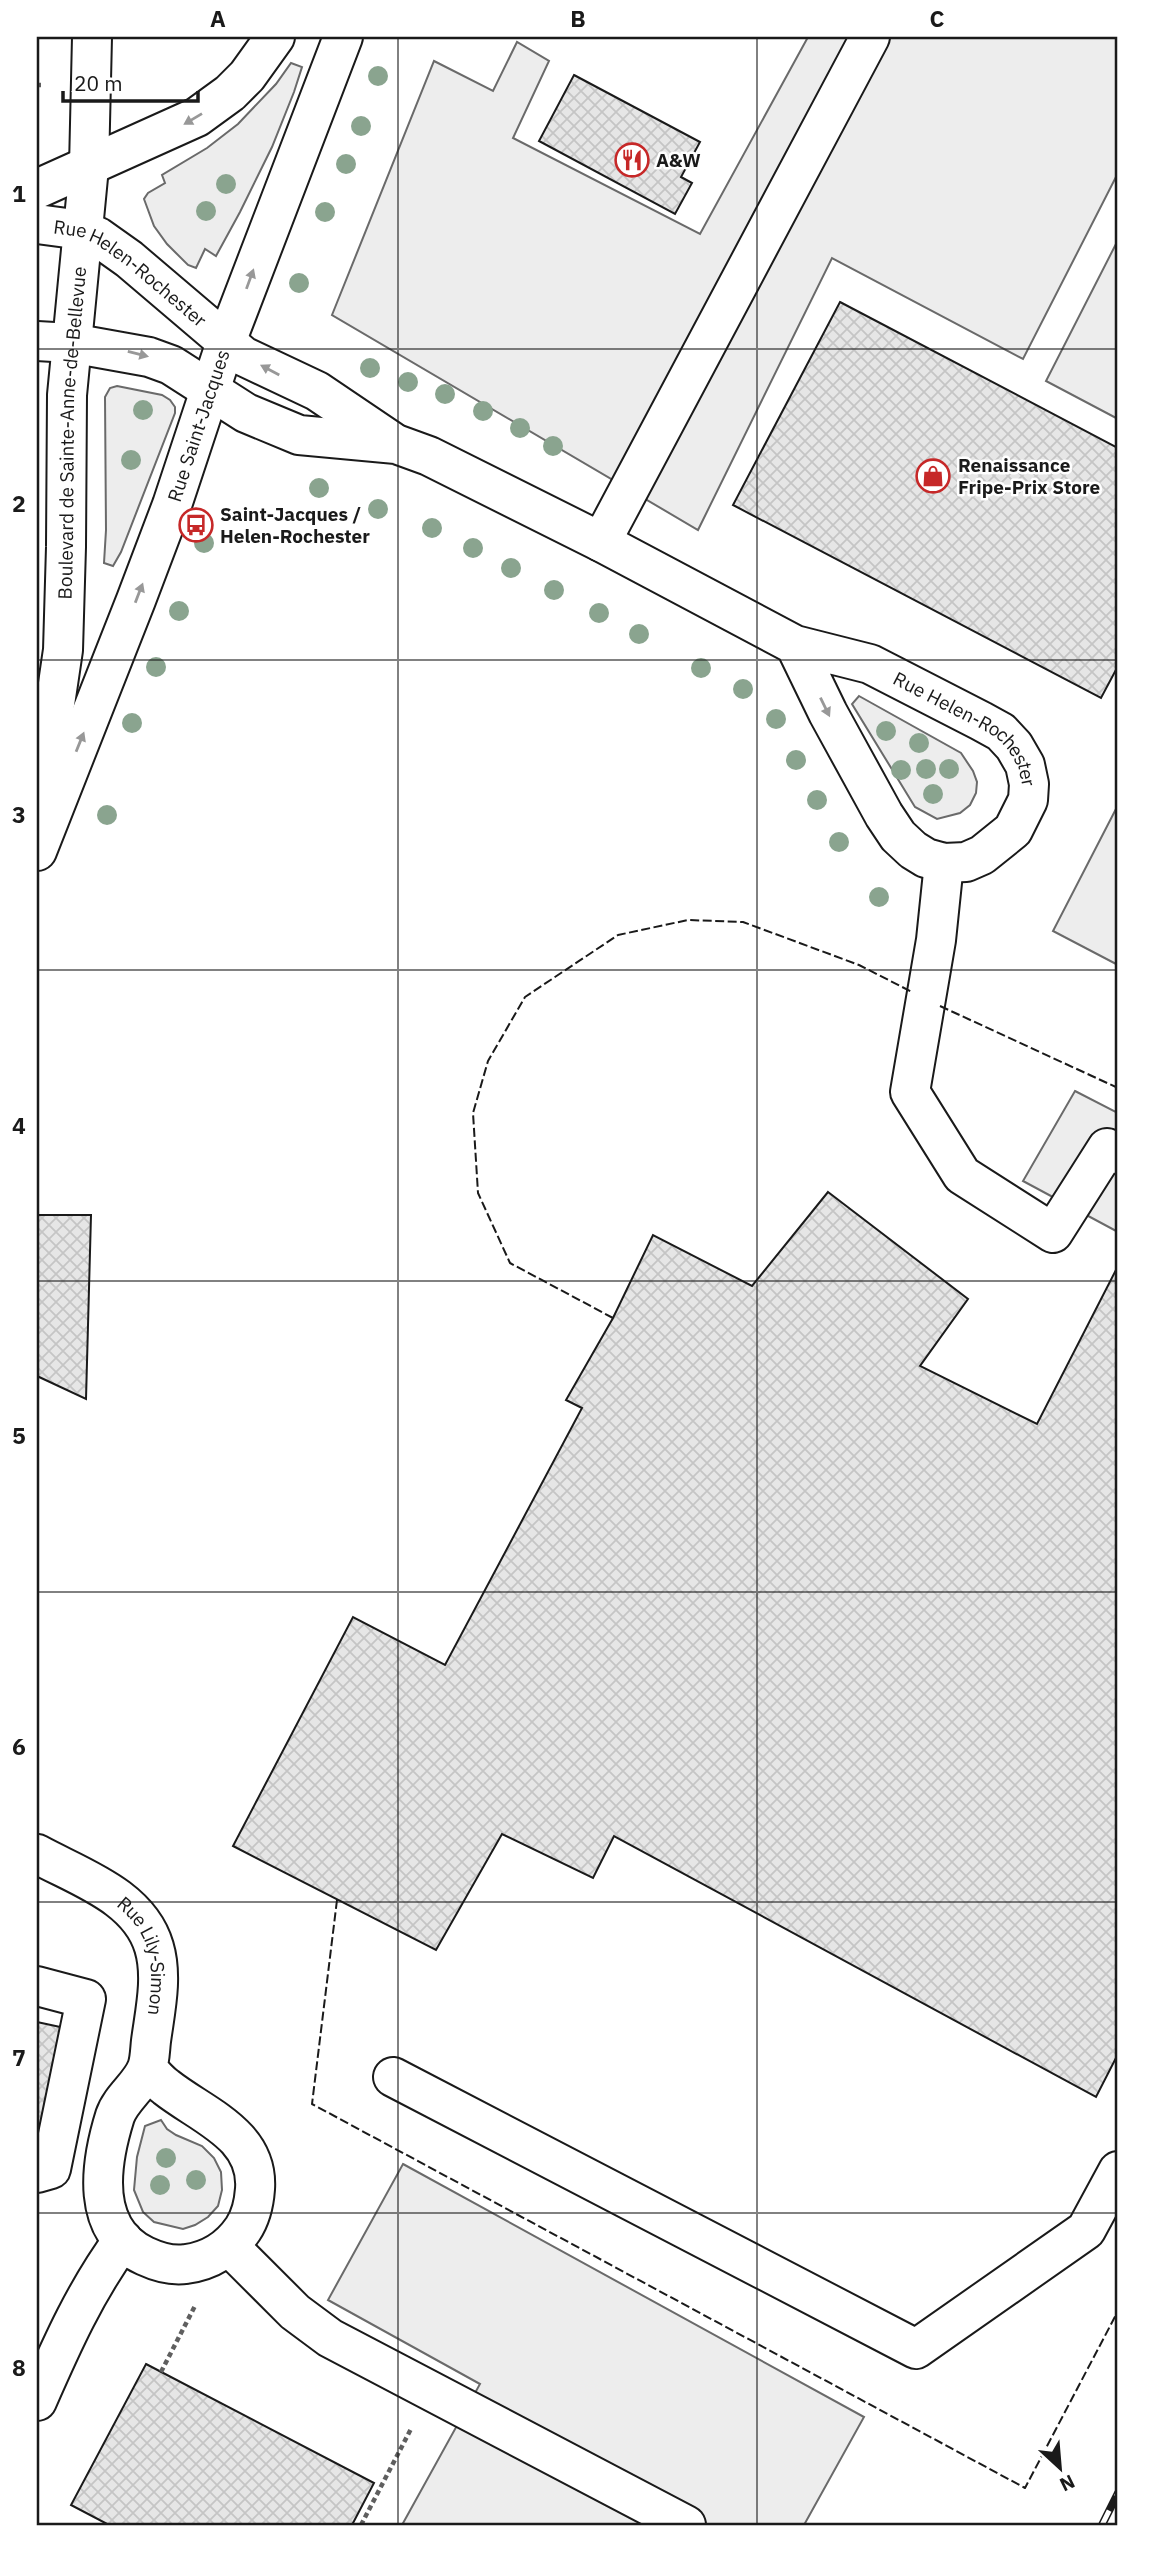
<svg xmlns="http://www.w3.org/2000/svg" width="1155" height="2562" font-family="'IBM Plex Sans',sans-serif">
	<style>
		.built { fill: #ededed; stroke: #6a6a6a; stroke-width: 2 }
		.building { fill: url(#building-cross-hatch); stroke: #1a1a1a; stroke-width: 2 }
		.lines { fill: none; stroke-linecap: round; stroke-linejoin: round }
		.minor-casing { stroke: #1a1a1a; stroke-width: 42 }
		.major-casing { stroke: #1a1a1a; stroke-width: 42 }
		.path { stroke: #5f5f5f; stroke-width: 4.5; stroke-dasharray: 5 3.5; stroke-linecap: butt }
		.minor { stroke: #fff; stroke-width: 38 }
		.major { stroke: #fff; stroke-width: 38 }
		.rail-casing { stroke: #1a1a1a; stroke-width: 8 }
		.rail { stroke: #fff; stroke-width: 5; stroke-dasharray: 16; stroke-linecap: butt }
		.fence { stroke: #1a1a1a; stroke-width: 2; stroke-dasharray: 9 3.5; stroke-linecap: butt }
		.tree { fill: #8aa48f }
		.oneway { fill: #989898 }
		.grid { fill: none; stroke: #1a1a1a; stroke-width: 2; stroke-opacity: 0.55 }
		.labels { text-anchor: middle; stroke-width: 5; stroke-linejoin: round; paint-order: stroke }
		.poi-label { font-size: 19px; font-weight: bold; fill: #1a1a1a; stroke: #fff; text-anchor: start }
		.street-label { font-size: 19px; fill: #1a1a1a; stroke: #fff }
		.neatline { fill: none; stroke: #1a1a1a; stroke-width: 2.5 }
		.grid-label { font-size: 23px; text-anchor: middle; font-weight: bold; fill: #1a1a1a }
	</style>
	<defs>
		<pattern id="building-cross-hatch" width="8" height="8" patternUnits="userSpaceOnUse" patternTransform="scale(1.75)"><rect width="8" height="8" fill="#e6e6e6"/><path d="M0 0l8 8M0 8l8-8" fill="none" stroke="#c5c5c5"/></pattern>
	</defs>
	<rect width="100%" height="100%" fill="#fff"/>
	<g class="built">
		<polygon points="808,37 1118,37 1118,173 1023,359 832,258 698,530 332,315 434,61 493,91 517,42 549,61 513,138 700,234"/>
		<polygon points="291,63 302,67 294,92 272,147 240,212 216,256 205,249 196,268 188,265 167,244 154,226 144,199 148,193 165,183 162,175 207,148 238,124 276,84"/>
		<polygon points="1118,240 1118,419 1046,381"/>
		<polygon points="117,386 162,395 170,400 175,407 175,413 121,552 113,566 104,563 106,530 105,397 110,388"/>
		<polygon points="859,696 961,753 973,771 977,782 976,793 970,805 960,813 937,819 915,807 852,704"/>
		<polygon points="1118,805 1118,965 1053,931"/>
		<polygon points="1075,1091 1118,1113 1118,1232 1023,1181"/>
		<polygon points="161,2120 167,2129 176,2135 202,2146 214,2158 221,2172 222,2190 218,2206 208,2217 195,2225 183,2229 154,2222 143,2212 134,2190 137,2157 145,2126"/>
		<polygon points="403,2164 864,2417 804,2525 402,2525 480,2384 328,2300"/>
	</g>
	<g class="building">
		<polygon points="574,75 700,142 681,177 692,183 675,214 539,141"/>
		<polygon points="840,302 1118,448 1118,666 1101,698 733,505"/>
		<polygon points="828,1192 968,1299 920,1366 1037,1424 1118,1266 1118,2054 1096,2097 614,1836 593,1878 502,1834 436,1950 233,1846 353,1617 445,1665 582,1408 566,1400 613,1318 653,1235 752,1286"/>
		<polygon points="37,1215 91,1215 86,1399 37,1376"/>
		<polygon points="37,2022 65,2028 37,2150"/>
		<polygon points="146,2364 374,2483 352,2525 109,2525 71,2505"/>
	</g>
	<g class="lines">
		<defs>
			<g id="minor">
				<path id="s1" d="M37,224L82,230L98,237L129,259L243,356L317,391L391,441"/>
				<path id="s2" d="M37,341L71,343L149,357L171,365L246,413L299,435L396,444L429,456L601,542L795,645L870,664L981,721L1001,732L1014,746L1025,765L1029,784L1028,800L1013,830L982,855L966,862L944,863L926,858L913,850L898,836L884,815L828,713L795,645"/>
				<polyline points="601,542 870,37"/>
				<polyline points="944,863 936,940 910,1092 962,1175 1053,1233 1107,1148 1118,1154"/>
				<path id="s3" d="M37,1854C79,1877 139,1896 154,1947C163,1977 155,2011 151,2041C150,2049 150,2060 147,2068C141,2085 121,2098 115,2116C100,2164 90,2231 145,2256C158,2262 173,2266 186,2264C210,2261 230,2248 243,2229C251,2217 254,2203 255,2189C259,2134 201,2115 166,2087C159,2082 153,2075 147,2068"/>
				<polyline points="37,1986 86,1999 51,2169 37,2173"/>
				<polyline points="393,2077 916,2349 1086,2230 1118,2171"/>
				<polyline points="229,2246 295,2312 330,2338 686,2525"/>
				<path d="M37,2401C62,2344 86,2290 123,2240"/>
			</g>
			<g id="major">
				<polyline points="37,189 197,117 230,93 247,76 275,37"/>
				<path id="s4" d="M41,799L63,650L66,547L67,395L89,167L92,37"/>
				<path id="s5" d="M37,851L136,600L172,505L226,342L343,37"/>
			</g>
		</defs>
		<use href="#minor" class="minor-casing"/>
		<use href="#major" class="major-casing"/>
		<g class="path">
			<polyline points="37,85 41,85"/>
			<polyline points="161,2372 196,2304"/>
			<polyline points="361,2525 412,2427"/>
		</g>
		<use href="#minor" class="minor"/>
		<use href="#major" class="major"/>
		<defs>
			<polyline id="rail" points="1102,2525 1118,2493"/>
		</defs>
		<use href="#rail" class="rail-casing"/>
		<use href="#rail" class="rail"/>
		<g class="fence">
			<polyline points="940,1006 1118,1088"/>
			<polyline points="613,1318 510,1263 478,1193 473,1113 488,1061 525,997 618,935 688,920 743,922 859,965 912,992"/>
			<polyline points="337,1900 312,2104 1025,2488 1118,2311"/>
		</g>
	</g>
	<g class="tree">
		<circle cx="378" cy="76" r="10"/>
		<circle cx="361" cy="126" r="10"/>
		<circle cx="346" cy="164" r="10"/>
		<circle cx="226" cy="184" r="10"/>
		<circle cx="206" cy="211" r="10"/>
		<circle cx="325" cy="212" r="10"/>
		<circle cx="299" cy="283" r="10"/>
		<circle cx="370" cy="368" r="10"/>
		<circle cx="408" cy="382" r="10"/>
		<circle cx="445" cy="394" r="10"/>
		<circle cx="143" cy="410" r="10"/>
		<circle cx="483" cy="411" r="10"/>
		<circle cx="520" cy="428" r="10"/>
		<circle cx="553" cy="446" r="10"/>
		<circle cx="131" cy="460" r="10"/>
		<circle cx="319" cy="488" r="10"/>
		<circle cx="378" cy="509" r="10"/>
		<circle cx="432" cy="528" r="10"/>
		<circle cx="204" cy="543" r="10"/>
		<circle cx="473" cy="548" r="10"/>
		<circle cx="511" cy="568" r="10"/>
		<circle cx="554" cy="590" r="10"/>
		<circle cx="179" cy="611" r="10"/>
		<circle cx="599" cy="613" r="10"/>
		<circle cx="639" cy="634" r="10"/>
		<circle cx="156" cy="667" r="10"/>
		<circle cx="701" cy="668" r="10"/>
		<circle cx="743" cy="689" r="10"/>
		<circle cx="776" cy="719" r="10"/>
		<circle cx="132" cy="723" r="10"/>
		<circle cx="886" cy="731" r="10"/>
		<circle cx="919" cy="743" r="10"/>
		<circle cx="796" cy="760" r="10"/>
		<circle cx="926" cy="769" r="10"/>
		<circle cx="949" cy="769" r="10"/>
		<circle cx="901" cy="770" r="10"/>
		<circle cx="933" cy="794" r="10"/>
		<circle cx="817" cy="800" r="10"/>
		<circle cx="107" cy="815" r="10"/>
		<circle cx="839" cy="842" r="10"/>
		<circle cx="879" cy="897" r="10"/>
		<circle cx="166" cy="2158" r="10"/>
		<circle cx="196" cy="2180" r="10"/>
		<circle cx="160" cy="2185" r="10"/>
	</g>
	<defs><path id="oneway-solid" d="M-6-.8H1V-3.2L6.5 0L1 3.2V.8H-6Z" transform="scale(1.75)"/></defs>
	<g class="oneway">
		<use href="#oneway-solid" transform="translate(193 119) rotate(149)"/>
		<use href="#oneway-solid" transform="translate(250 279) rotate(-70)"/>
		<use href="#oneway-solid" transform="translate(138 354) rotate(14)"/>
		<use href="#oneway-solid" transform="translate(270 370) rotate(-152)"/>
		<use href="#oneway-solid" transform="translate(139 593) rotate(-69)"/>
		<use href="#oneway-solid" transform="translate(825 707) rotate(64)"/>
		<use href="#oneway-solid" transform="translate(80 742) rotate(-68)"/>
	</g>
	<path class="grid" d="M398,37V2525M757,37V2525M37,349H1118M37,660H1118M37,970H1118M37,1281H1118M37,1592H1118M37,1902H1118M37,2213H1118"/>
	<defs>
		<symbol id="restaurant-ring" viewBox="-11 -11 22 22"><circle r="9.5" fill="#fff" stroke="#c62828" stroke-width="1.5"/><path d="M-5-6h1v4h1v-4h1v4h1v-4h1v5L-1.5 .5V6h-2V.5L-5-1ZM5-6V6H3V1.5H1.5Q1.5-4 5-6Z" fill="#c62828"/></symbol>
		<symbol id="shop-ring" viewBox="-11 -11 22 22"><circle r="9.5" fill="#fff" stroke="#c62828" stroke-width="1.5"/><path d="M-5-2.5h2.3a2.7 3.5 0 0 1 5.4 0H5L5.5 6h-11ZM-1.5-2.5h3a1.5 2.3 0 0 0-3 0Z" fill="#c62828"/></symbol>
		<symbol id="bus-ring" viewBox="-11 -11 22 22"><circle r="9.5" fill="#fff" stroke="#c62828" stroke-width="1.5"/><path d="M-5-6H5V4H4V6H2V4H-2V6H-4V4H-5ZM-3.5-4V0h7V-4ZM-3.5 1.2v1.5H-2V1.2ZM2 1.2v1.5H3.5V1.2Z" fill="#c62828"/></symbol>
	</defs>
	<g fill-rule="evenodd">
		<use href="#restaurant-ring" x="613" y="141" width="38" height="38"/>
		<use href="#shop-ring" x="914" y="457" width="38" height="38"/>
		<use href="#bus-ring" x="177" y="506" width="38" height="38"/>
	</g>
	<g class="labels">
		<g class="poi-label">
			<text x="656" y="167">A&amp;W</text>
			<text x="958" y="472">Renaissance<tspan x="958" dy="22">Fripe-Prix Store</tspan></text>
			<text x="220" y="521">Saint-Jacques /<tspan x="220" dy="22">Helen-Rochester</tspan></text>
		</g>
		<g class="street-label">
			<text dy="7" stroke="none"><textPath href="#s1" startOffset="108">Rue Helen-Rochester</textPath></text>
			<text dy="7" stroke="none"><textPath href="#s5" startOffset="455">Rue Saint-Jacques</textPath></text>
			<text dy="7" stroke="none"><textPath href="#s4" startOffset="368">Boulevard de Sainte-Anne-de-Bellevue</textPath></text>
			<text dy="7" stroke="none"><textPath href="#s2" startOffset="1024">Rue Helen-Rochester</textPath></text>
			<text dy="7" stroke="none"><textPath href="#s3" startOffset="159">Rue Lily-Simon</textPath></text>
		</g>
	</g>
	<rect width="1155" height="2562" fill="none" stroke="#ffffff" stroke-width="77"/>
	<g transform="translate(1060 2468) rotate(154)" stroke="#ffffff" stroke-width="5" paint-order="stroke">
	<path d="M0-5L12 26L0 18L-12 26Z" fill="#1a1a1a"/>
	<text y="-10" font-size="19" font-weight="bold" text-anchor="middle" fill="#1a1a1a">N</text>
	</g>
	<path d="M63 91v10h135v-10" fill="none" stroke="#1a1a1a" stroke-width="3.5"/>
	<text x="74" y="91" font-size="21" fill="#1a1a1a" stroke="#ffffff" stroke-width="5" paint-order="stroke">20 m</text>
	<rect x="38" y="38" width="1078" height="2486" class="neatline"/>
	<g class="grid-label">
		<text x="218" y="27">A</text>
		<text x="578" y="27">B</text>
		<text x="937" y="27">C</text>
		<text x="19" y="202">1</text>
		<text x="19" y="512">2</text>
		<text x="19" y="823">3</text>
		<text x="19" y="1134">4</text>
		<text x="19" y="1444">5</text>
		<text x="19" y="1755">6</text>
		<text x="19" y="2066">7</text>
		<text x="19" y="2376">8</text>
	</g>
</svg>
